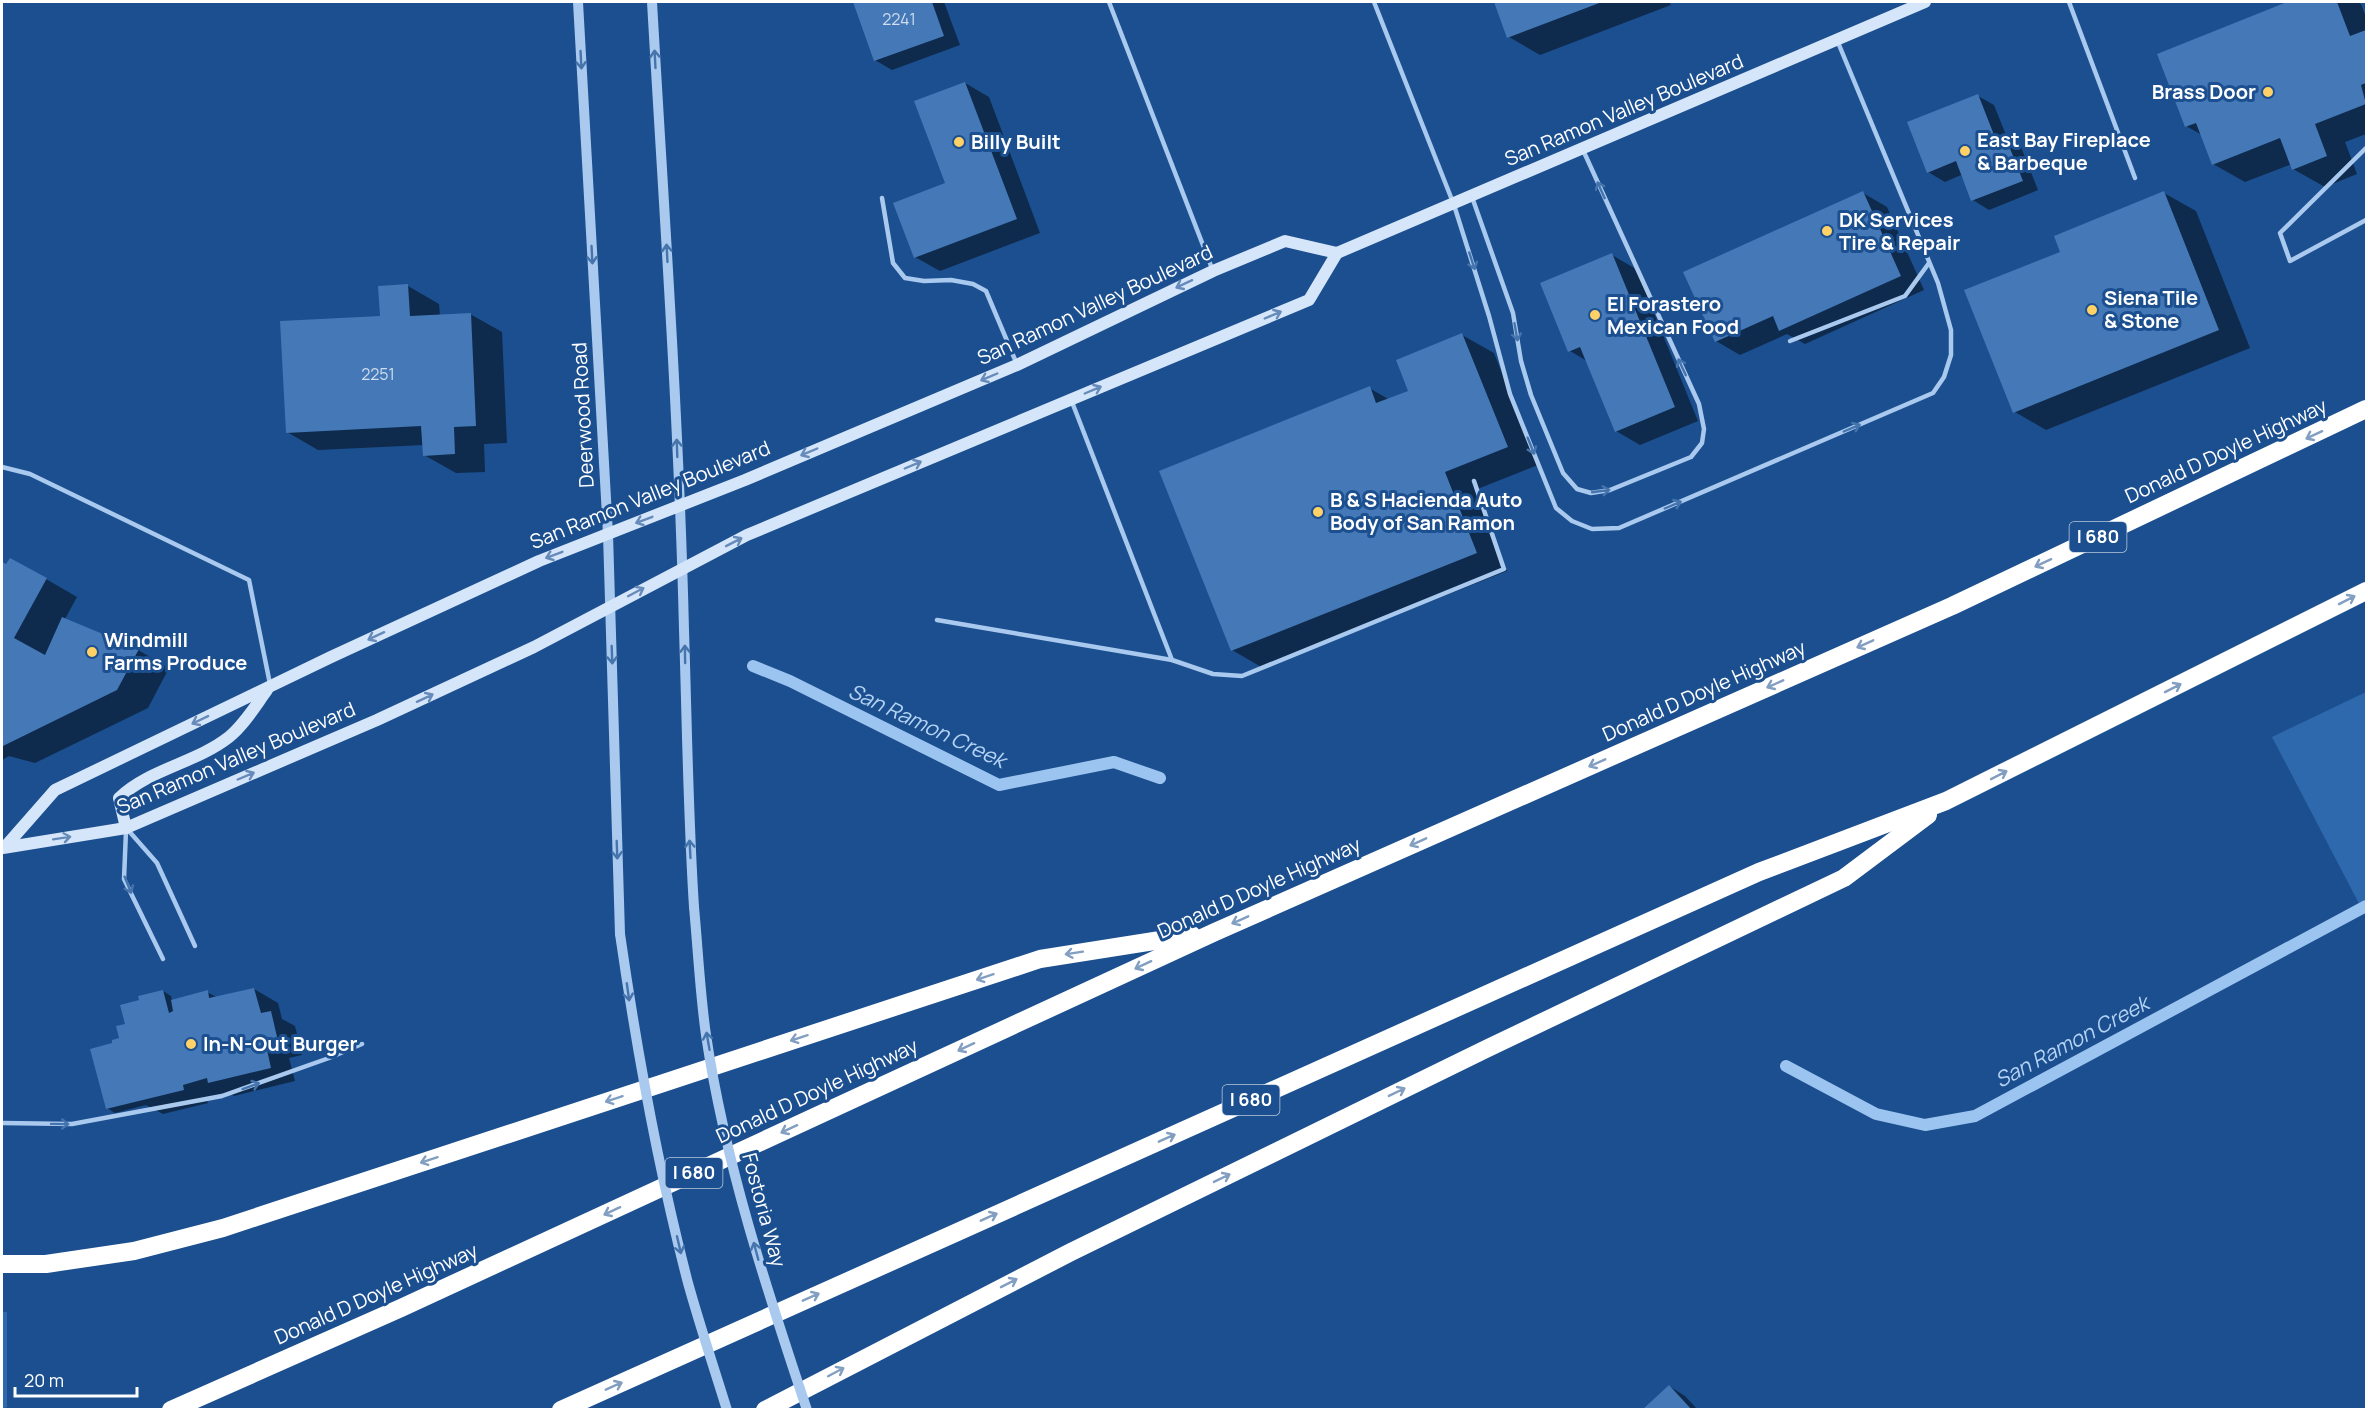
<svg xmlns="http://www.w3.org/2000/svg" width="2368" height="1411" font-family="Manrope,sans-serif">
	<style>
		.green { fill: #2e69ad }
		.shadow { fill: #0007 }
		.lines { fill: none; stroke-linecap: round; stroke-linejoin: round }
		.stream { stroke: #9cc4f0; stroke-width: 12 }
		.building { fill: #4478b7 }
		.service { stroke: #a9c9ee; stroke-width: 4.5 }
		.tertiary { stroke: #a9c9ee; stroke-width: 10 }
		.secondary { stroke: #d6e6fa; stroke-width: 12 }
		.motorway { stroke: #fff; stroke-width: 18 }
		.tertiary-bridge { stroke: #a9c9ee; stroke-width: 10 }
		.oneway { stroke: #4674ac }
		.oneway2 { stroke: #668bba }
		.oneway3 { stroke: #829ec1 }
		.poi-dot { fill: #ffd166; stroke: #1b4f8f; stroke-width: 2 }
		.labels { text-anchor: middle; stroke-width: 6; stroke-linejoin: round; paint-order: stroke }
		.number-label { font-size: 16px; fill: #d0dded }
		.shield { fill: #1b4f8f; stroke: #bbcadd; stroke-width: 1.5 }
		.shield-label { font-size: 18px; font-weight: bold; fill: #fff }
		.poi-label { font-size: 20px; font-weight: bold; fill: #fff; stroke: #1b4f8f; text-anchor: start }
		.street-label { font-size: 20px; fill: #fff; stroke: #1b4f8f }
		.water-label { font-size: 21px; font-style: italic; fill: #b5d3f5; stroke: #1b4f8f }
	</style>
	<rect width="100%" height="100%" fill="#1b4f8f"/>
	<g class="green">
		<polygon points="2366,692 2366,917 2272,737"/>
		<polygon points="2,1312 7,1312 7,1407 2,1409"/>
	</g>
	<g class="shadow">
		<polygon points="854,2 944,2 960,45 892,70 875,60"/>
		<polygon points="1495,2 1669,2 1671,5 1540,55 1509,37"/>
		<polygon points="2291,2 2357,2 2361,4 2366,17 2366,134 2345,142 2357,174 2325,187 2293,169 2292,164 2245,182 2213,164 2202,135 2186,126 2159,54"/>
		<polygon points="965,83 989,97 1040,233 940,271 915,257 947,184"/>
		<polygon points="1978,96 1994,105 2008,140 2021,147 2038,190 1989,210 1973,200 1961,175 1945,182 1928,172"/>
		<polygon points="1863,193 1887,207 1924,290 1805,344 1787,334 1740,355 1716,341"/>
		<polygon points="2164,193 2196,211 2250,348 2046,430 2015,412 2062,253"/>
		<polygon points="1612,255 1636,269 1698,421 1640,445 1616,431 1587,361 1570,351"/>
		<polygon points="408,286 439,304 440,316 470,314 502,332 507,443 484,444 485,472 456,473 424,455 424,445 318,450 287,432"/>
		<polygon points="1462,335 1494,353 1538,465 1475,490 1507,571 1263,668 1232,650 1369,388 1390,400 1410,392"/>
		<polygon points="2,564 46,579 77,597 65,619 138,650 169,668 148,708 35,763 9,756 2,760"/>
		<polygon points="254,989 278,1003 282,1019 295,1026 302,1055 289,1058 295,1081 234,1096 228,1092 206,1098 208,1103 163,1114 146,1105 115,1113 107,1108 112,1044 121,1039 141,1001 163,991 171,996 172,1001 207,992 218,998"/>
		<polygon points="1669,1386 1685,1396 1698,1410 1644,1410"/>
	</g>
	<g class="lines">
		<g class="stream">
			<polyline points="753,666 790,681 999,785 1114,762 1160,778"/>
			<polyline points="1786,1066 1876,1114 1925,1125 1975,1116 2366,906"/>
		</g>
	</g>
	<g class="building">
		<polygon points="853,2 932,2 944,36 874,61"/>
		<polygon points="1494,2 1602,2 1507,38"/>
		<polygon points="2287,2 2337,2 2350,36 2366,30 2366,83 2361,85 2366,104 2315,124 2327,156 2292,170 2280,138 2212,165 2196,123 2185,127 2157,54"/>
		<polygon points="965,82 1017,219 914,258 893,203 945,183 914,101"/>
		<polygon points="1978,94 1996,140 2005,136 2023,181 1971,201 1956,161 1927,173 1907,122"/>
		<polygon points="1863,191 1901,276 1779,331 1773,316 1715,342 1683,272"/>
		<polygon points="2164,191 2219,330 2013,413 1964,290 2060,252 2054,236"/>
		<polygon points="1612,253 1675,407 1615,432 1580,347 1568,352 1540,283"/>
		<polygon points="408,284 410,316 471,313 476,426 454,427 455,454 423,456 421,426 286,433 280,321 380,316 378,286"/>
		<polygon points="1462,333 1508,447 1445,472 1477,553 1231,651 1159,471 1370,386 1376,403 1408,391 1396,360"/>
		<polygon points="10,558 47,578 14,638 45,655 62,617 139,649 117,690 3,746 2,562 6,564"/>
		<polygon points="254,988 261,1013 271,1011 278,1041 266,1045 271,1068 208,1083 207,1078 183,1085 184,1090 106,1109 90,1049 112,1043 112,1040 119,1038 116,1026 125,1024 120,1005 139,1000 138,996 163,990 169,1013 173,1011 171,1000 208,990 209,998"/>
		<polygon points="1669,1385 1692,1410 1642,1410"/>
	</g>
	<g class="lines">
		<g class="service">
			<polyline points="1109,2 1213,271"/>
			<polyline points="1374,2 1454,205 1489,316 1510,394 1556,508 1572,521 1592,529 1619,528 1933,393 1944,377 1951,355 1951,330 1938,283 1837,40"/>
			<polyline points="2069,2 2135,178"/>
			<polyline points="2366,148 2280,233 2290,261 2366,220"/>
			<polyline points="1472,197 1513,313 1521,361 1531,395 1563,473 1577,489 1591,493 1610,490 1691,457 1702,443 1704,429 1699,404 1583,150"/>
			<polyline points="882,198 893,263 905,278 924,281 951,280 973,284 986,291 1016,362"/>
			<polyline points="1790,341 1905,296 1929,263"/>
			<polyline points="1072,402 1172,660 1213,674 1242,676 1504,569 1474,481"/>
			<polyline points="2,467 30,474 249,580 270,684"/>
			<polyline points="937,620 1172,660"/>
			<polyline points="128,830 157,863 195,946"/>
			<polyline points="126,831 124,879 163,959"/>
			<polyline points="2,1123 72,1124 222,1096 329,1058 362,1044"/>
		</g>
		<g class="tertiary">
			<polyline points="578,2 608,534 620,934"/>
			<path d="M652,2C664,211 679,420 684,630C687,722 688,815 694,907"/>
		</g>
		<g class="secondary">
			<path d="M126,828L119,798C149,769 196,763 229,737C244,725 256,705 267,690"/>
			<polyline points="5,847 55,790 331,657 539,561 745,480 1017,365 1213,271 1285,241 1337,253 1925,2"/>
			<polyline points="3,848 126,828 377,720 534,647 747,535 1309,300 1337,253"/>
		</g>
		<g class="motorway">
			<polyline points="2,1264 46,1264 134,1251 223,1228 1040,959 1192,935"/>
			<polyline points="171,1410 401,1308 1215,932 1952,606 2366,409"/>
			<polyline points="561,1410 1759,872 1946,801 2366,591"/>
			<polyline points="765,1410 1071,1252 1486,1049 1844,878 1928,815"/>
		</g>
		<g class="tertiary-bridge">
			<path d="M694,907C698,950 700,993 706,1035C725,1163 766,1287 807,1410"/>
			<path d="M620,934C637,1052 658,1168 688,1283C700,1326 714,1368 727,1410"/>
		</g>
	</g>
	<defs><path id="oneway-shaft" d="M-6 0H5M1.5-3L5.5 0L1.5 3" fill="none" stroke-width="1.6" stroke-linecap="round" stroke-linejoin="round" transform="scale(1.5)"/></defs>
	<g class="oneway">
		<use href="#oneway-shaft" transform="translate(655 59) rotate(-93)"/>
		<use href="#oneway-shaft" transform="translate(581 60) rotate(87)"/>
		<use href="#oneway-shaft" transform="translate(1601 190) rotate(-114)"/>
		<use href="#oneway-shaft" transform="translate(667 253) rotate(-93)"/>
		<use href="#oneway-shaft" transform="translate(592 255) rotate(87)"/>
		<use href="#oneway-shaft" transform="translate(1472 261) rotate(72)"/>
		<use href="#oneway-shaft" transform="translate(1516 332) rotate(80)"/>
		<use href="#oneway-shaft" transform="translate(1682 367) rotate(-115)"/>
		<use href="#oneway-shaft" transform="translate(1852 428) rotate(-23)"/>
		<use href="#oneway-shaft" transform="translate(1531 446) rotate(68)"/>
		<use href="#oneway-shaft" transform="translate(677 448) rotate(-92)"/>
		<use href="#oneway-shaft" transform="translate(1601 491) rotate(-8)"/>
		<use href="#oneway-shaft" transform="translate(1673 505) rotate(-23)"/>
		<use href="#oneway-shaft" transform="translate(685 654) rotate(-91)"/>
		<use href="#oneway-shaft" transform="translate(612 655) rotate(88)"/>
		<use href="#oneway-shaft" transform="translate(690 849) rotate(-93)"/>
		<use href="#oneway-shaft" transform="translate(617 850) rotate(88)"/>
		<use href="#oneway-shaft" transform="translate(128 885) rotate(68)"/>
		<use href="#oneway-shaft" transform="translate(628 992) rotate(82)"/>
		<use href="#oneway-shaft" transform="translate(708 1041) rotate(-100)"/>
		<use href="#oneway-shaft" transform="translate(251 1086) rotate(-20)"/>
		<use href="#oneway-shaft" transform="translate(60 1124) rotate(1)"/>
		<use href="#oneway-shaft" transform="translate(679 1245) rotate(77)"/>
		<use href="#oneway-shaft" transform="translate(756 1251) rotate(-105)"/>
	</g>
	<g class="oneway2">
		<use href="#oneway-shaft" transform="translate(1184 284) rotate(155)"/>
		<use href="#oneway-shaft" transform="translate(1273 315) rotate(-23)"/>
		<use href="#oneway-shaft" transform="translate(989 377) rotate(157)"/>
		<use href="#oneway-shaft" transform="translate(1093 390) rotate(-23)"/>
		<use href="#oneway-shaft" transform="translate(809 452) rotate(157)"/>
		<use href="#oneway-shaft" transform="translate(913 465) rotate(-23)"/>
		<use href="#oneway-shaft" transform="translate(644 520) rotate(159)"/>
		<use href="#oneway-shaft" transform="translate(734 542) rotate(-27)"/>
		<use href="#oneway-shaft" transform="translate(554 555) rotate(159)"/>
		<use href="#oneway-shaft" transform="translate(636 592) rotate(-28)"/>
		<use href="#oneway-shaft" transform="translate(376 636) rotate(155)"/>
		<use href="#oneway-shaft" transform="translate(425 698) rotate(-25)"/>
		<use href="#oneway-shaft" transform="translate(200 720) rotate(154)"/>
		<use href="#oneway-shaft" transform="translate(246 776) rotate(-23)"/>
		<use href="#oneway-shaft" transform="translate(62 838) rotate(-9)"/>
	</g>
	<g class="oneway3">
		<use href="#oneway-shaft" transform="translate(2314 435) rotate(155)"/>
		<use href="#oneway-shaft" transform="translate(2043 563) rotate(155)"/>
		<use href="#oneway-shaft" transform="translate(2347 600) rotate(-27)"/>
		<use href="#oneway-shaft" transform="translate(1865 644) rotate(156)"/>
		<use href="#oneway-shaft" transform="translate(1775 684) rotate(156)"/>
		<use href="#oneway-shaft" transform="translate(2173 688) rotate(-27)"/>
		<use href="#oneway-shaft" transform="translate(1597 763) rotate(156)"/>
		<use href="#oneway-shaft" transform="translate(1999 775) rotate(-27)"/>
		<use href="#oneway-shaft" transform="translate(1418 842) rotate(156)"/>
		<use href="#oneway-shaft" transform="translate(1240 920) rotate(156)"/>
		<use href="#oneway-shaft" transform="translate(1074 953) rotate(171)"/>
		<use href="#oneway-shaft" transform="translate(1143 965) rotate(155)"/>
		<use href="#oneway-shaft" transform="translate(985 977) rotate(162)"/>
		<use href="#oneway-shaft" transform="translate(799 1038) rotate(162)"/>
		<use href="#oneway-shaft" transform="translate(966 1047) rotate(155)"/>
		<use href="#oneway-shaft" transform="translate(1397 1092) rotate(-26)"/>
		<use href="#oneway-shaft" transform="translate(614 1099) rotate(162)"/>
		<use href="#oneway-shaft" transform="translate(789 1129) rotate(155)"/>
		<use href="#oneway-shaft" transform="translate(1167 1138) rotate(-24)"/>
		<use href="#oneway-shaft" transform="translate(429 1160) rotate(162)"/>
		<use href="#oneway-shaft" transform="translate(1222 1178) rotate(-26)"/>
		<use href="#oneway-shaft" transform="translate(612 1211) rotate(155)"/>
		<use href="#oneway-shaft" transform="translate(989 1217) rotate(-24)"/>
		<use href="#oneway-shaft" transform="translate(1009 1283) rotate(-27)"/>
		<use href="#oneway-shaft" transform="translate(811 1297) rotate(-24)"/>
		<use href="#oneway-shaft" transform="translate(836 1372) rotate(-28)"/>
		<use href="#oneway-shaft" transform="translate(614 1386) rotate(-24)"/>
	</g>
	<g class="poi-dot">
		<circle cx="2268" cy="92" r="6"/>
		<circle cx="959" cy="142" r="6"/>
		<circle cx="1965" cy="151" r="6"/>
		<circle cx="1827" cy="231" r="6"/>
		<circle cx="2092" cy="310" r="6"/>
		<circle cx="1595" cy="315" r="6"/>
		<circle cx="1318" cy="512" r="6"/>
		<circle cx="92" cy="652" r="6"/>
		<circle cx="191" cy="1044" r="6"/>
	</g>
	<g class="labels">
		<g class="number-label">
			<text x="899" y="25">2241</text>
			<text x="378" y="380">2251</text>
		</g>
		<g class="shield">
			<rect x="2069.5" y="522" width="57" height="30" rx="4.5"/>
			<rect x="1222.5" y="1085" width="57" height="30" rx="4.5"/>
			<rect x="665.5" y="1158" width="57" height="30" rx="4.5"/>
		</g>
		<g class="shield-label">
			<text x="2098" y="543">I 680</text>
			<text x="1251" y="1106">I 680</text>
			<text x="694" y="1179">I 680</text>
		</g>
		<g class="poi-label">
			<text x="2256" y="99" text-anchor="end">Brass Door</text>
			<text x="1977" y="147">East Bay Fireplace<tspan x="1977" dy="23">&amp; Barbeque</tspan></text>
			<text x="971" y="149">Billy Built</text>
			<text x="1839" y="227">DK Services<tspan x="1839" dy="23">Tire &amp; Repair</tspan></text>
			<text x="2104" y="305">Siena Tile<tspan x="2104" dy="23">&amp; Stone</tspan></text>
			<text x="1607" y="311">El Forastero<tspan x="1607" dy="23">Mexican Food</tspan></text>
			<text x="1330" y="507">B &amp; S Hacienda Auto<tspan x="1330" dy="23">Body of San Ramon</tspan></text>
			<text x="104" y="647">Windmill<tspan x="104" dy="23">Farms Produce</tspan></text>
			<text x="203" y="1051">In-N-Out Burger</text>
		</g>
		<g class="street-label">
			<text transform="translate(1624 110) rotate(-23)" y="7">San Ramon Valley Boulevard</text>
			<text transform="translate(1095 305) rotate(-25)" y="7">San Ramon Valley Boulevard</text>
			<text transform="translate(583 415) rotate(-93)" y="7">Deerwood Road</text>
			<text transform="translate(2226 451) rotate(-25)" y="7">Donald D Doyle Highway</text>
			<text transform="translate(650 495) rotate(-22)" y="7">San Ramon Valley Boulevard</text>
			<text transform="translate(1704 691) rotate(-24)" y="7">Donald D Doyle Highway</text>
			<text transform="translate(236 758) rotate(-23)" y="7">San Ramon Valley Boulevard</text>
			<text transform="translate(1259 888) rotate(-24)" y="7">Donald D Doyle Highway</text>
			<text transform="translate(817 1091) rotate(-25)" y="7">Donald D Doyle Highway</text>
			<text transform="translate(764 1210) rotate(75)" y="7">Fostoria Way</text>
			<text transform="translate(376 1294) rotate(-24)" y="7">Donald D Doyle Highway</text>
		</g>
		<g class="water-label">
			<text transform="translate(927 726) rotate(25)" y="7">San Ramon Creek</text>
			<text transform="translate(2072 1042) rotate(-28)" y="7">San Ramon Creek</text>
		</g>
	</g>
	<rect width="2368" height="1411" fill="none" stroke="#ffffff" stroke-width="6"/>
	<path d="M15 1387v9h122v-9" fill="none" stroke="#ffffff" stroke-width="3"/>
	<text x="24" y="1387" font-size="18" fill="#ffffff" stroke="#1b4f8f" stroke-width="4.5" paint-order="stroke">20 m</text>
</svg>
